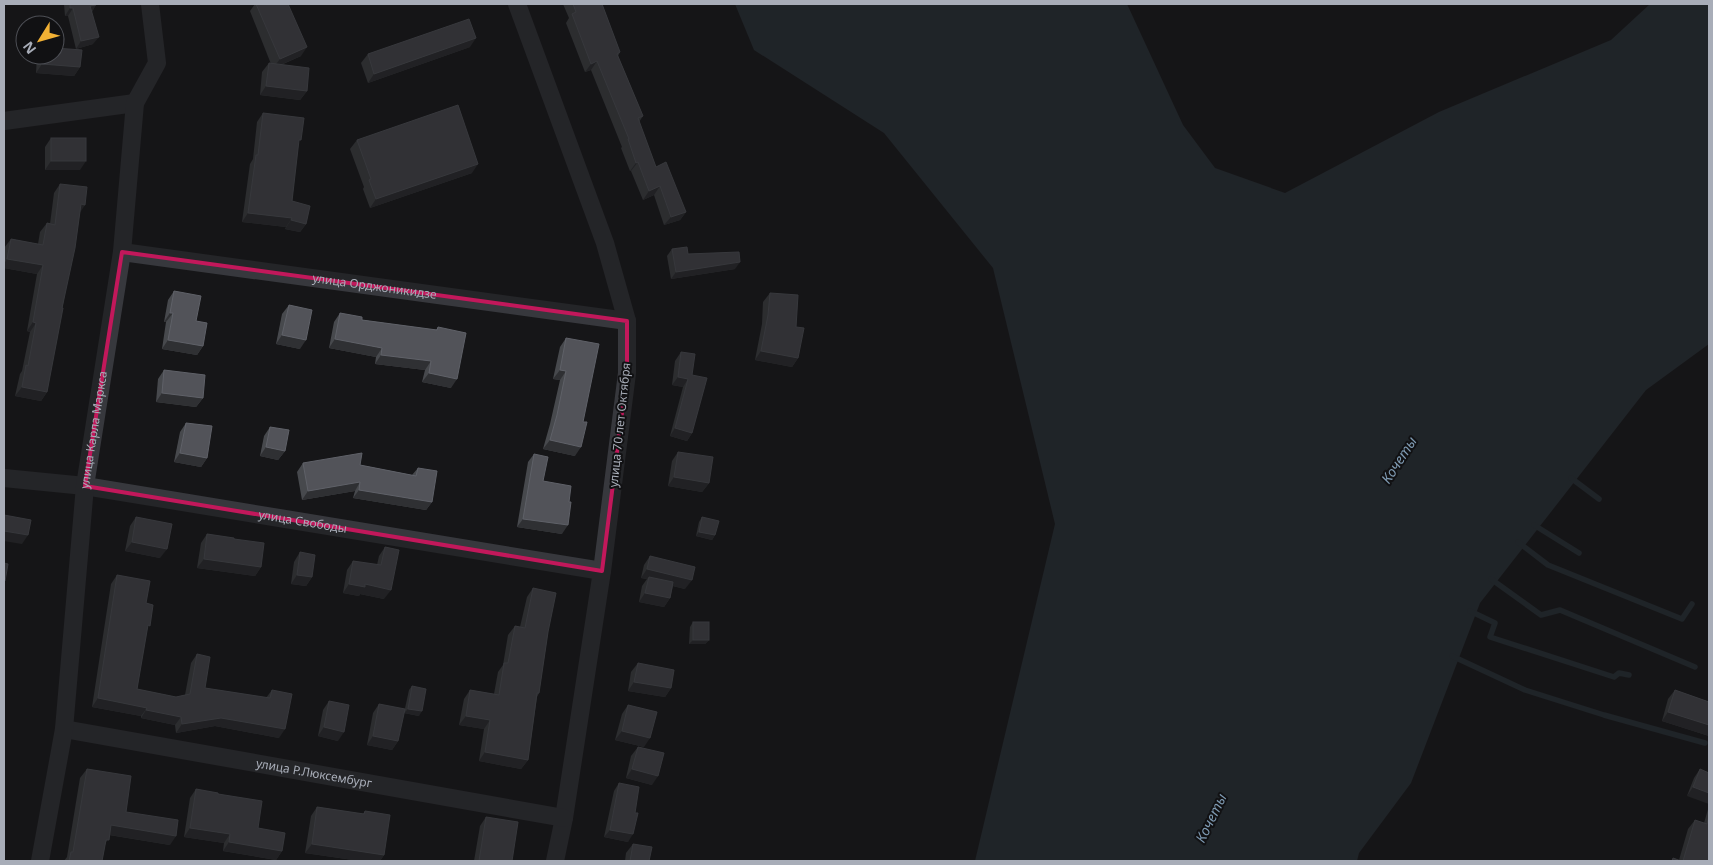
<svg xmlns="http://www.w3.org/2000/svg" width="1713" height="865" font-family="'Noto Sans',sans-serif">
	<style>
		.water { fill: #2c353c }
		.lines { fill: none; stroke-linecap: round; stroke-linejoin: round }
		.stream { stroke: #2c353c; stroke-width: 5.5 }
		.minor { stroke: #37383d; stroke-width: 18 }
		.wall { fill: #47494d }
		.shaded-wall { fill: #2f3033 }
		.building { fill: #525359; stroke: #5f6168 }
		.marked { fill: none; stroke: #c2185b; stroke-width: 4; stroke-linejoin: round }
		.labels { text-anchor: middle; stroke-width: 4; stroke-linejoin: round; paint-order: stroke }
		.street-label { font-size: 12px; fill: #a8adb8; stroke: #111113 }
		.water-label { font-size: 14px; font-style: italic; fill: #7f9bb3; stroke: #111113 }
	</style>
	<rect width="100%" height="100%" fill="#161618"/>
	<polygon class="water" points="735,4 1127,4 1183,125 1215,168 1285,193 1439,112 1611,40 1650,4 1709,4 1709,344 1646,390 1480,603 1411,783 1359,853 1357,861 975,861 1055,524 993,268 884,133 754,50"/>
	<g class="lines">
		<g class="stream">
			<polyline points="1571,478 1599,499"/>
			<polyline points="1534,525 1579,553"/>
			<polyline points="1518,542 1548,565 1682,619 1692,604"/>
			<polyline points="1491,579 1541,615 1560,610 1695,667"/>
			<polyline points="1470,611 1495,623 1490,637 1614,677 1619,673 1629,675"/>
			<polyline points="1452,656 1525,690 1604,715 1705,743"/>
		</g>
		<g class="minor">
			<polyline points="517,4 605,243 627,321 627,373 602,571 564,818 555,861"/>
			<polyline points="4,121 135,103"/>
			<path id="s1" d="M122,252L627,321"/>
			<path id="s2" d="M4,478L85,486L602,571"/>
			<path id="s3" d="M64,729L564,818"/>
			<path id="s4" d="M40,861L64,729L85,486L122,252L135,103L157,63L150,4"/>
		</g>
	</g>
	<g class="wall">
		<polygon points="64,4 96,4 92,12 93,44 76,49 68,16 65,16"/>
		<polygon points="255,4 288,4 301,56 281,65 307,91 300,100 260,95 262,72 269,63 271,64 250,11"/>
		<polygon points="563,4 602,4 620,52 618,56 643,116 639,122 656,167 686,212 680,220 664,225 654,195 643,200 631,171 630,171 621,148 622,147 591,70 585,72 566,23 569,18"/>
		<polygon points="470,47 368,83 361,63 368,54"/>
		<polygon points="38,55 55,55 80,67 74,76 36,73 37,56"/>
		<polygon points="263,113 298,144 292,201 306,224 300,232 285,229 286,227 242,222 250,164 253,159 257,122"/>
		<polygon points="51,138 80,170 45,170 45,147"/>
		<polygon points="357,140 472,173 370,208 363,189 364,187 350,149"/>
		<polygon points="60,184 80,212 47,392 41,401 15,396 20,374 22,371 30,332 27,331 37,274 4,268 4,248 11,239 38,244 40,232 47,223 50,224 54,193"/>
		<polygon points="672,249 688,254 735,269 671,279 667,256"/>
		<polygon points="174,291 203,346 197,355 162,349 166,322 164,322 168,300"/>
		<polygon points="770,293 796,327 798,358 792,367 755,360 762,324 763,302"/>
		<polygon points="289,305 300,349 276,344 282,314"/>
		<polygon points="340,313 362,320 436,330 438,327 451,388 422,382 425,370 375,364 376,357 329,348 334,322"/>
		<polygon points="566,338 575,456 543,449 550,424 560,380 553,379 560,347"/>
		<polygon points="681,352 692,375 692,433 687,441 670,436 683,387 672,385 675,361"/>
		<polygon points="164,370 203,398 196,407 156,402 158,379"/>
		<polygon points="186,423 207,458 201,467 174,462 180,432"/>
		<polygon points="270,427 285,451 278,460 260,456 264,436"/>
		<polygon points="678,452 709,483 702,492 668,486 672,461"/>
		<polygon points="534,454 543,481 562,534 517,527 528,462"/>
		<polygon points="303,463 360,465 412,475 418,468 432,502 426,510 353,498 355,491 302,500 297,472"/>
		<polygon points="136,517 160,558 125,551 130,526"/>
		<polygon points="702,517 715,535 712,540 696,536 699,522"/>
		<polygon points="207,534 234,539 261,567 255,576 197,568 201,543"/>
		<polygon points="385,547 384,599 360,594 359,596 343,593 347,570 353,561 377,565 379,556"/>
		<polygon points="300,552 312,577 306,586 291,584 294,562"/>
		<polygon points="650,556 685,589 673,586 670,598 664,607 639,602 642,586 647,579 641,578 644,565"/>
		<polygon points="117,575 146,603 147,629 137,689 176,697 185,695 191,663 197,654 205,688 266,698 272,690 279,738 215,726 176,733 175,725 141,718 141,716 92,707 111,584"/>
		<polygon points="533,588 548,632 539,693 537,697 528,760 521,769 479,761 484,729 459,725 464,699 470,690 494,694 498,672 503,665 508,635 515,626 520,627 527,597"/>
		<polygon points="693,622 709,640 705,644 689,644 690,627"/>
		<polygon points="638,663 671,688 665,697 628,691 631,672"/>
		<polygon points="412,686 419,716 404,713 409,690"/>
		<polygon points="1675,690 1709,702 1709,736 1662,721 1668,699"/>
		<polygon points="329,701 338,741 318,736 323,710"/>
		<polygon points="379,704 398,741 392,750 367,745 373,713"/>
		<polygon points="628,705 644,747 615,740 622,714"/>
		<polygon points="638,747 652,785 626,778 631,756"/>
		<polygon points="87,769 126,812 170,845 109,835 105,845 102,861 64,861 67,857 80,778"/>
		<polygon points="1700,769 1709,773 1687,796 1694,778"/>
		<polygon points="619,783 635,813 628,842 604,837 614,791"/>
		<polygon points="196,789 218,794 258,828 282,851 276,860 223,851 224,843 184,837 190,798"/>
		<polygon points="1709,806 1709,861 1671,861 1673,858 1679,860 1688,829 1695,820 1704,823"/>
		<polygon points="317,807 363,814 365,811 384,855 380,861 360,861 305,853 311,816"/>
		<polygon points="486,817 512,861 474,861 480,826"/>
		<polygon points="633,844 649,861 625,861 626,853"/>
	</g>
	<g class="shaded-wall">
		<polygon points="96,5 91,13 90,6"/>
		<polygon points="70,8 73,8 68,16 65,16"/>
		<polygon points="99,37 93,44 76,49 81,41"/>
		<polygon points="476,38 470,47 368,83 374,74"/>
		<polygon points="307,47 301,56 273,68 280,59"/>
		<polygon points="597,61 591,70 585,72 591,64"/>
		<polygon points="42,64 80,67 74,76 36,73"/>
		<polygon points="266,86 307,91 300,100 260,95"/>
		<polygon points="51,161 86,161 80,170 45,170"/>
		<polygon points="638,162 631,171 630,171 636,163"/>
		<polygon points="478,164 472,173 370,208 376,199"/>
		<polygon points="660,186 654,195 643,200 649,191"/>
		<polygon points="81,204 85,205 79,214"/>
		<polygon points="686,212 680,220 664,225 671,217"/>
		<polygon points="248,213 292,218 286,227 242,222"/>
		<polygon points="291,220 306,224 300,232 285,229"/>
		<polygon points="7,259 43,265 37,274 4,268 4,264"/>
		<polygon points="740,262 735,269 671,279 676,272"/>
		<polygon points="170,313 173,313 166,322 164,322"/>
		<polygon points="33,322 36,323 30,332 27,331"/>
		<polygon points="282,335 306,340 300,349 276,344"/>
		<polygon points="335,339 382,348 376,357 329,348"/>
		<polygon points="168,340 203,346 197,355 162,349"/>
		<polygon points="761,351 798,358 792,367 755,360"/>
		<polygon points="381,355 431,361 425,370 375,364"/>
		<polygon points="560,370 566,371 560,380 553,379"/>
		<polygon points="429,373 457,379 451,388 422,382"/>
		<polygon points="678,377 688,379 683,387 672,385"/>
		<polygon points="22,387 47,392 41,401 15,396"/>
		<polygon points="162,393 203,398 196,407 156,402"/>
		<polygon points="675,428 692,433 687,441 670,436"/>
		<polygon points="550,440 581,447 575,456 543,449"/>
		<polygon points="266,447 285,451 278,460 260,456"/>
		<polygon points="180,453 207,458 201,467 174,462"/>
		<polygon points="674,477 709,483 702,492 668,486"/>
		<polygon points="360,482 355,491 302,500 308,491"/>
		<polygon points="359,490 432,502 426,510 353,498"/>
		<polygon points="523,519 568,525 562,534 517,527"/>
		<polygon points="4,531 28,535 22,544 4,541"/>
		<polygon points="699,532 715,535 712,540 696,536"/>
		<polygon points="132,542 167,549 160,558 125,551"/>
		<polygon points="204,559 261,567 255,576 197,568"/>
		<polygon points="647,569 692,580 685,589 648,580 649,577 647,579 641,578"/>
		<polygon points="297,575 312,577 306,586 291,584"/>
		<polygon points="349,584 365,584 391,590 384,599 360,594 359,596 343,593"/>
		<polygon points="645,593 670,598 664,607 639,602"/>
		<polygon points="693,640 709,640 705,644 689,644"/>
		<polygon points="634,682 671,688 665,697 628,691"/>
		<polygon points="98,698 147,708 141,716 92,707"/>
		<polygon points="408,709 422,711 419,716 404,713"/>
		<polygon points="146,710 181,717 175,725 141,718"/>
		<polygon points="1668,712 1709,725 1709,736 1662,721"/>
		<polygon points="466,716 490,720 484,729 459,725"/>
		<polygon points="221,718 285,729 279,738 215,726 176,733 182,724"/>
		<polygon points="324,727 344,732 338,741 318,736"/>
		<polygon points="622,731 650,738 644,747 615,740"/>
		<polygon points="373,736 398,741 392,750 367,745"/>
		<polygon points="485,752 528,760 521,769 479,761"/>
		<polygon points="632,769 658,776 652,785 626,778"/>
		<polygon points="1693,787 1709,793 1709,804 1687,796"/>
		<polygon points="111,825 176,836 170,845 104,834"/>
		<polygon points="190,828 230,834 224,843 184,837"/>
		<polygon points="610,830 633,834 628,842 604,837"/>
		<polygon points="229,842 282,851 276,860 223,851"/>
		<polygon points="312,844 384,855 380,861 360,861 305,853"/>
	</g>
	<g class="building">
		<polygon points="70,4 96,4 96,5 90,6 99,37 81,41 73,8 70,8"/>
		<polygon points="256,4 288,4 307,47 280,59"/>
		<polygon points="573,4 602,4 620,52 617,54 643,116 638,118 656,167 666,162 686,212 671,217 660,186 649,191 638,162 636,163 628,139 629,139 597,61 591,64 572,14 576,12"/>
		<polygon points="469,19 476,38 374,74 368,54"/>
		<polygon points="55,48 82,50 80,67 42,64 43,55 55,55"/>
		<polygon points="269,63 309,68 307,91 266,86"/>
		<polygon points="458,105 478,164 376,199 369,180 371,179 357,140"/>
		<polygon points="263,113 304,118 301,140 299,140 292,201 310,206 306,224 291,220 292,218 248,213 256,155 258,155"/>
		<rect x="51" y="138" width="35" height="23"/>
		<polygon points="60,184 87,187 85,205 81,204 75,248 62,308 63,308 47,392 22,387 26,365 28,366 36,323 33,322 43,265 7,259 11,239 43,245 47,223 55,225"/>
		<polygon points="687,247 688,254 739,252 740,262 676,272 672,249"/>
		<polygon points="174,291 201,296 196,321 207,323 203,346 168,340 173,313 170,313"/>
		<polygon points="770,293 798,295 796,327 804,328 798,358 761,351 768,315"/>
		<polygon points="289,305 312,310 306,340 282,335"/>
		<polygon points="340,313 362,317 362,320 437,330 438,327 466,333 457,379 429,373 431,361 381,355 382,348 335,339"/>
		<polygon points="566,338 599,344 583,422 587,422 581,447 550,440 557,415 566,371 560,370"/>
		<polygon points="681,352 695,354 692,375 707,378 692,433 675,428 688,379 678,377"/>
		<polygon points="164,370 205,375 203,398 162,393"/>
		<polygon points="186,423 212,426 207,458 180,453"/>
		<polygon points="270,427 289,430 285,451 266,447"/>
		<polygon points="678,452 713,457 709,483 674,477"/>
		<polygon points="362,453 360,465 416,476 418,468 437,471 432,502 359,490 360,482 308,491 303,463"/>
		<polygon points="534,454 548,457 543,481 571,486 569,502 571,502 568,525 523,519"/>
		<polygon points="4,515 31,520 28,535 4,531"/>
		<polygon points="136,517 172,524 167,549 132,542"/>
		<polygon points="702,517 719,521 715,535 699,532"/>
		<polygon points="207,534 234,538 234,539 264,543 261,567 204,559"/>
		<polygon points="385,547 399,550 391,590 365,584 365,587 349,584 353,561 381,565"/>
		<polygon points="300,552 315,555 312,577 297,575"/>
		<polygon points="650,556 695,567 692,580 647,569"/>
		<polygon points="4,563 8,564 5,581 4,581"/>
		<polygon points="117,575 150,581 146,603 153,605 150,626 148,625 137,689 176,697 190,694 197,654 210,657 205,688 270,698 272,690 292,694 285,729 221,718 182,724 181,717 146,710 147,708 98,698"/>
		<polygon points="649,577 673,582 670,598 645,593"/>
		<polygon points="533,588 556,593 548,632 539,693 537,693 528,760 485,752 490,720 466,716 470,690 499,695 504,663 508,663 515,626 525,628"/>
		<rect x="693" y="622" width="16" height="18"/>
		<polygon points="638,663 674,670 671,688 634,682"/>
		<polygon points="412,686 426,689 422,711 408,709"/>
		<polygon points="1675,690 1709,702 1709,725 1668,712"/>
		<polygon points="329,701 349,705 344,732 324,727"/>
		<polygon points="379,704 405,709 398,741 373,736"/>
		<polygon points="628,705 657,712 650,738 622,731"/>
		<polygon points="638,747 664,753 658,776 632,769"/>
		<polygon points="87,769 131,776 126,812 178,820 176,836 111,825 109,840 106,840 102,861 69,861 71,852 73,852"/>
		<polygon points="1700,769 1709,773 1709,793 1693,787"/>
		<polygon points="619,783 639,787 635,813 638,813 633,834 610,830"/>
		<polygon points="196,789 218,793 218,794 262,801 258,828 285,833 282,851 229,842 230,834 190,828"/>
		<polygon points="317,807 364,814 365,811 390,815 384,855 312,844"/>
		<polygon points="1709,816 1709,861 1683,861 1695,820 1707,824"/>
		<polygon points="486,817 518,822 512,861 479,861"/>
		<polygon points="633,844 652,847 649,861 630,861"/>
		<polygon points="1673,858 1681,861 1672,861"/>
	</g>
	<path d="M0 0H1713V865H0ZM122,252L627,321V373L602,571L85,486Z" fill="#161618" fill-opacity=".55" fill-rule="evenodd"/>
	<path class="marked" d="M122,252L627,321V373L602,571L85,486Z"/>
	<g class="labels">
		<g class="street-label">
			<text dy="4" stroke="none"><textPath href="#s1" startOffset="255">улица Орджоникидзе</textPath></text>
			<text transform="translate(620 425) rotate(-84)" y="4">улица 70 лет Октября</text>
			<text dy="4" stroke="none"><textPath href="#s4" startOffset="435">улица Карла Маркса</textPath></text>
			<text dy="4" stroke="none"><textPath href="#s2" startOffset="302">улица Свободы</textPath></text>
			<text dy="4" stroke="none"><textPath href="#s3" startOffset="254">улица Р.Люксембург</textPath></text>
		</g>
		<g class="water-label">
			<text transform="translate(1399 460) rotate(-57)" y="5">Кочеты</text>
			<text transform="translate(1211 818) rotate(-64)" y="5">Кочеты</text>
		</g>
	</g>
	<rect width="1713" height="865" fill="none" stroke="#a8adb8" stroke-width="10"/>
	<g transform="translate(40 40) rotate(233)"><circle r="24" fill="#111113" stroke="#4d4f55"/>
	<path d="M0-4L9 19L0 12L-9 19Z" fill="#f2b134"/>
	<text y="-8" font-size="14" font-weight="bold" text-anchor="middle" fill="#a8adb8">N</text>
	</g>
</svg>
